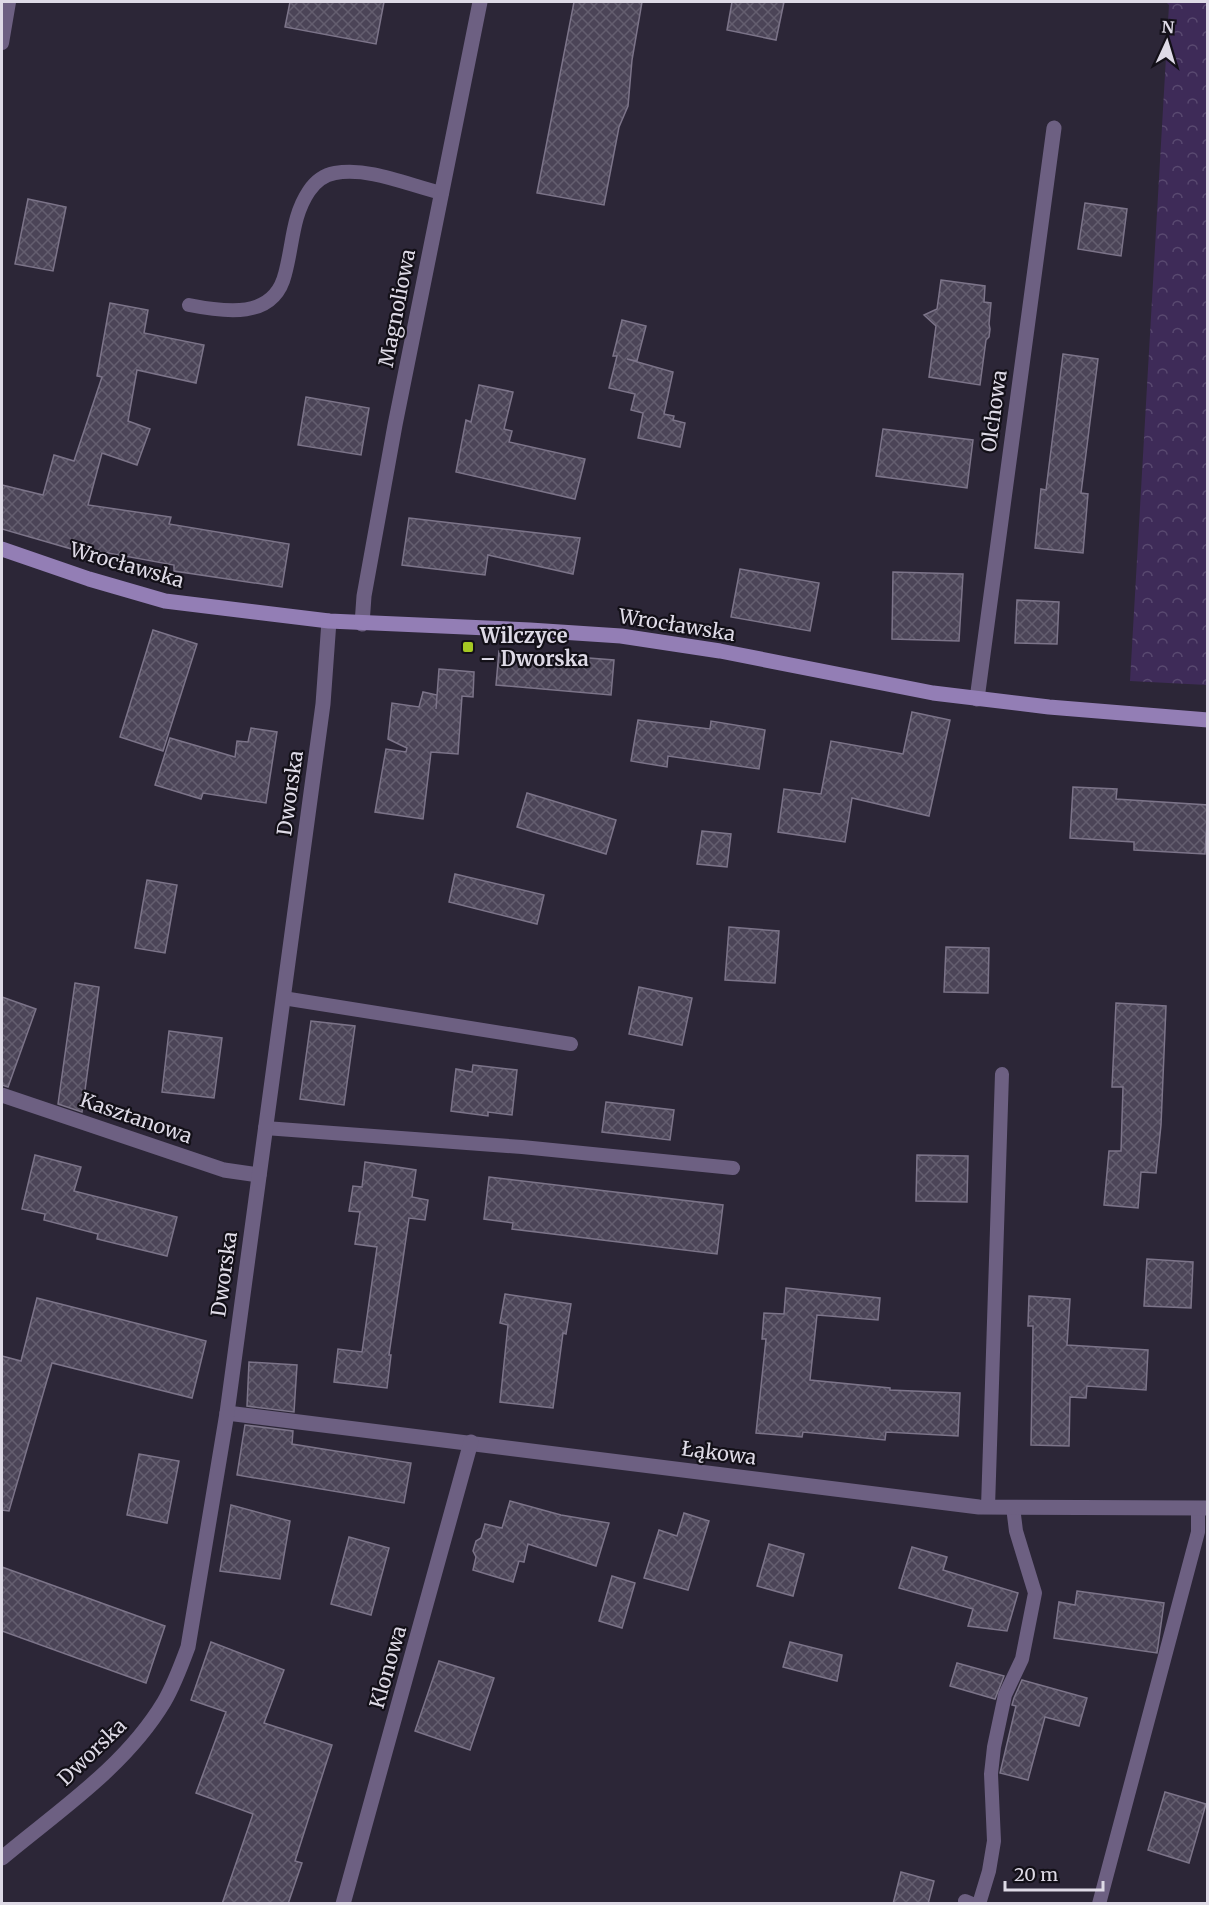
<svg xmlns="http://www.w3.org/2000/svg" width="1209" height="1905" font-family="Merriweather,serif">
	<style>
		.forest { fill: url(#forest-crowns) }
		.building { fill: url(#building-cross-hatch); stroke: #7c7489; stroke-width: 1.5 }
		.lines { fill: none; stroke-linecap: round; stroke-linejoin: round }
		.lane { stroke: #6d6082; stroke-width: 14 }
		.street { stroke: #6d6082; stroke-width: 15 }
		.secondary { stroke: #937eb5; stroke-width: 15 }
		.poi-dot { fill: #a5c823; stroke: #131018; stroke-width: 2 }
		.labels { text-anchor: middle; stroke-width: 4.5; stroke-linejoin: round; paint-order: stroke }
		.street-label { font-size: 20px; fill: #dedae6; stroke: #131018 }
		.poi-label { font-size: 20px; font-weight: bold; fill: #dedae6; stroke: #131018; text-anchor: start }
	</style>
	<defs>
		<pattern id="forest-crowns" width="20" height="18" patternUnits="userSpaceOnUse" patternTransform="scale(1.5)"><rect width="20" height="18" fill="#3e2b58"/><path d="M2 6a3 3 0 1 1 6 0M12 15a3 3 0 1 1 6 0" fill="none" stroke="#594970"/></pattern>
		<pattern id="building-cross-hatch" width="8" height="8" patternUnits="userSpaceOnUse" patternTransform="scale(1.5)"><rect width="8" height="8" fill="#4b4457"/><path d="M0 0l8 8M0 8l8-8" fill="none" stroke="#645e6f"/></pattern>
	</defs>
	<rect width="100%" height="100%" fill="#2c2637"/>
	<polygon class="forest" points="1166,2 1207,2 1207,685 1130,681 1169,5"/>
	<g class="building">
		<polygon points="290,2 384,2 376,44 285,27"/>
		<polygon points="574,2 642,2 632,60 628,106 619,127 604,205 537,193"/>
		<polygon points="732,2 784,2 776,40 727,30"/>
		<polygon points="28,199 66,207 53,271 15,264"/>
		<polygon points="1085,203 1127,209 1121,256 1078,249"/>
		<polygon points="941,280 985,286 984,302 991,303 989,324 990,329 989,337 986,340 980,385 929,377 936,326 924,315 937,309"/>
		<polygon points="110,303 148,310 144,333 204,345 196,383 137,370 128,421 150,429 137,465 102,453 88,505 171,517 169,524 289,544 282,587 174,571 174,565 76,547 75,550 2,529 2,485 43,495 54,455 74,461 102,377 97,376"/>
		<polygon points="622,320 646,326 637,361 627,359 673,372 664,414 674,416 673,420 685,423 680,447 638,438 643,413 631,410 635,394 609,388 617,356 613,356"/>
		<polygon points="1063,354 1098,359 1081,493 1088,494 1083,553 1035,548 1041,489 1046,490"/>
		<polygon points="479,385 513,392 504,429 512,431 509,442 585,459 575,499 456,472 466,420 471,422"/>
		<polygon points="306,397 369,408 361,455 298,445"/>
		<polygon points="883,429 973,440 967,488 876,476"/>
		<polygon points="409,518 580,538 573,574 488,555 485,575 402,565"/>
		<polygon points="740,569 819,583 810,631 731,617"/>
		<polygon points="893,572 963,574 959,641 892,639"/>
		<polygon points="1017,600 1059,602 1057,644 1015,643"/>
		<polygon points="153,630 197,644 163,751 120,737"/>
		<polygon points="499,651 614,660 611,695 496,685"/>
		<polygon points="439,669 474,672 473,697 462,696 458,754 431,752 423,819 375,812 386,749 406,752 407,748 388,739 392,703 419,707 423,692 437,695 436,709"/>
		<polygon points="912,712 950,720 929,816 852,798 845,842 778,832 784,789 821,794 831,741 903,754"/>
		<polygon points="638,720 710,729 711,721 765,730 759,769 668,756 667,767 631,761"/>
		<polygon points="251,728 277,732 266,803 203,793 201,799 155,785 170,738 235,757 237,741 248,742"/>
		<polygon points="1073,787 1117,789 1116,799 1208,805 1205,854 1134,850 1134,842 1070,838"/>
		<polygon points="527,793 616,820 606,854 517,827"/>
		<polygon points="702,831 731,834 727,867 697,864"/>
		<polygon points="455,874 544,895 537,924 449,902"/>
		<polygon points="147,880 177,885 165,953 135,948"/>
		<polygon points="729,927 779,931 775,983 725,980"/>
		<polygon points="946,947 989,948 988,993 944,992"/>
		<polygon points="75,983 99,987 82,1112 58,1104"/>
		<polygon points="639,987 692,998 682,1045 629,1034"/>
		<polygon points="2,997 36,1009 8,1087 2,1085"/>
		<polygon points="1116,1003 1166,1006 1161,1125 1156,1173 1141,1172 1138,1208 1104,1205 1109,1151 1121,1151 1123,1087 1112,1087"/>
		<polygon points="311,1021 355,1026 344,1105 300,1099"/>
		<polygon points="169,1031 222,1038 214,1098 162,1092"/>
		<polygon points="473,1065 517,1070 512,1115 488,1112 488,1116 451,1111 456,1069 472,1072"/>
		<polygon points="606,1102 674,1110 670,1140 602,1132"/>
		<polygon points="35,1155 81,1167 74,1191 177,1217 167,1256 97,1239 98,1234 44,1220 45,1214 22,1209"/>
		<polygon points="917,1155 968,1156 967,1202 916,1201"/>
		<polygon points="365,1162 416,1170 412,1197 428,1200 425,1220 409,1218 389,1355 391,1355 387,1388 334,1382 338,1349 362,1352 377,1247 355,1244 360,1212 349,1211 353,1186 362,1187"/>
		<polygon points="489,1177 723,1205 717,1254 512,1229 513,1223 484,1219"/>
		<polygon points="1147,1259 1193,1262 1191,1308 1144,1306"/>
		<polygon points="786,1288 880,1298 878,1320 817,1315 810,1380 890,1388 890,1390 960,1393 958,1436 886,1432 885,1440 803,1432 802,1437 756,1433 766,1339 762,1339 764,1313 784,1314"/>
		<polygon points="505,1294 571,1304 566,1334 563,1333 553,1408 500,1402 508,1325 500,1323"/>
		<polygon points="1029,1296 1070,1299 1067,1345 1148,1350 1146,1390 1087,1386 1086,1398 1070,1397 1069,1446 1031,1445 1033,1326 1028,1326"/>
		<polygon points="37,1298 206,1341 192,1398 52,1363 9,1511 2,1510 2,1356 21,1361"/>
		<polygon points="249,1362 297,1365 294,1412 247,1406"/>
		<polygon points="245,1425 293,1431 292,1444 411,1463 404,1503 237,1475"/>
		<polygon points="139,1454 179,1461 167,1523 127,1515"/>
		<polygon points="510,1501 561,1515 609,1523 596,1566 528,1544 524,1562 519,1561 513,1582 473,1570 476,1557 473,1551 476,1541 481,1538 485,1524 502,1528"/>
		<polygon points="231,1505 290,1521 280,1579 220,1571"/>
		<polygon points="684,1513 709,1521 688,1590 644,1578 659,1530 677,1536"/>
		<polygon points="349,1537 389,1548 371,1615 331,1604"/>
		<polygon points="769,1544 804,1554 793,1596 757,1586"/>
		<polygon points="912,1547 947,1557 943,1570 1018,1593 1007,1631 968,1626 973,1609 899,1588"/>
		<polygon points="2,1567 165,1626 146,1683 2,1631"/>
		<polygon points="612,1576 635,1583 622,1628 599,1621"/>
		<polygon points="1077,1591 1164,1603 1157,1653 1054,1638 1059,1602 1075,1605"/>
		<polygon points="211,1642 284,1670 264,1723 332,1745 295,1861 302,1863 288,1904 222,1904 253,1814 196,1793 226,1712 191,1700"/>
		<polygon points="790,1642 842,1655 837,1681 783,1667"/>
		<polygon points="439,1661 494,1678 470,1750 415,1731"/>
		<polygon points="957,1663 1004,1676 995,1699 950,1686"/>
		<polygon points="1022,1680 1087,1698 1079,1726 1045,1717 1028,1780 1000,1773 1016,1706 1012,1705 1014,1698"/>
		<polygon points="1165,1792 1206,1804 1189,1863 1148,1850"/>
		<polygon points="901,1872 934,1881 928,1904 893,1904"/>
	</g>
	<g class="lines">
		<g class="lane">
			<polyline points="2,43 9,2"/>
			<path d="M189,305C224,312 274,320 285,274C293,245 292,216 309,191C315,182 324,175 335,173C370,167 408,185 442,193"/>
			<polyline points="283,998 571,1044"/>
			<polyline points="265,1128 522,1147 733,1168"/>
			<polyline points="988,1507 1002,1074"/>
			<polyline points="965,1901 972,1904"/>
			<polyline points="979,1904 989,1871 994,1841 991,1774 994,1747 1005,1695 1022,1659 1035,1593 1016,1531 1013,1507"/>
			<polyline points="1099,1904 1198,1532 1198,1508"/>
		</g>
		<g class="street">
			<polyline points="362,624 364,596 395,425 480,2"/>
			<polyline points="977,699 1054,128"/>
			<polyline points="2,1095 224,1170 259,1175"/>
			<polyline points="227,1413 979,1507 1208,1508"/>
			<path d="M2,1858C58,1811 125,1767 164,1702C174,1685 181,1666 188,1647L227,1413L323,704L329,621"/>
			<polyline points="343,1904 471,1442"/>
		</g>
		<polyline class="secondary" points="2,549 89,579 165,601 329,621 530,630 621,636 720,651 933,693 1049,707 1208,720"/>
	</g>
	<rect class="poi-dot" x="462" y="641" width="12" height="12" rx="3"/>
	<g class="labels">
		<g class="street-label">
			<text transform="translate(397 308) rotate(-79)" y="7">Magnoliowa</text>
			<text transform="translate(994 411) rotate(-82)" y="7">Olchowa</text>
			<text transform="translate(127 565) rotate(16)" y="7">Wrocławska</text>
			<text transform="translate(677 625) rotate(9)" y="7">Wrocławska</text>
			<text transform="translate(290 793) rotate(-82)" y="7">Dworska</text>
			<text transform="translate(136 1118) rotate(19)" y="7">Kasztanowa</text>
			<text transform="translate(224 1274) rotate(-82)" y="7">Dworska</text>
			<text transform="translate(719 1453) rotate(7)" y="7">Łąkowa</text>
			<text transform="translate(388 1667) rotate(-74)" y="7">Klonowa</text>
			<text transform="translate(92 1752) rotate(-44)" y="7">Dworska</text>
		</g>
		<g class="poi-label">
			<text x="480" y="643">Wilczyce<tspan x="480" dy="23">– Dworska</tspan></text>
		</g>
	</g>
	<rect width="1209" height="1905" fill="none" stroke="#dedae6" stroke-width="6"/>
	<g transform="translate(1167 42) rotate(4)" stroke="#131018" stroke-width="4.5" paint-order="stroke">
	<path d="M0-4.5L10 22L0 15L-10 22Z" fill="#dedae6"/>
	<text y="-9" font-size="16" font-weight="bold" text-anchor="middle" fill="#dedae6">N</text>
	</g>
	<path d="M1005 1881v9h98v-9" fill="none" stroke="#dedae6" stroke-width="3"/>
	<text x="1014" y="1881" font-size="18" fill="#dedae6" stroke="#131018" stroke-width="4.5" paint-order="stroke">20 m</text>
</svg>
